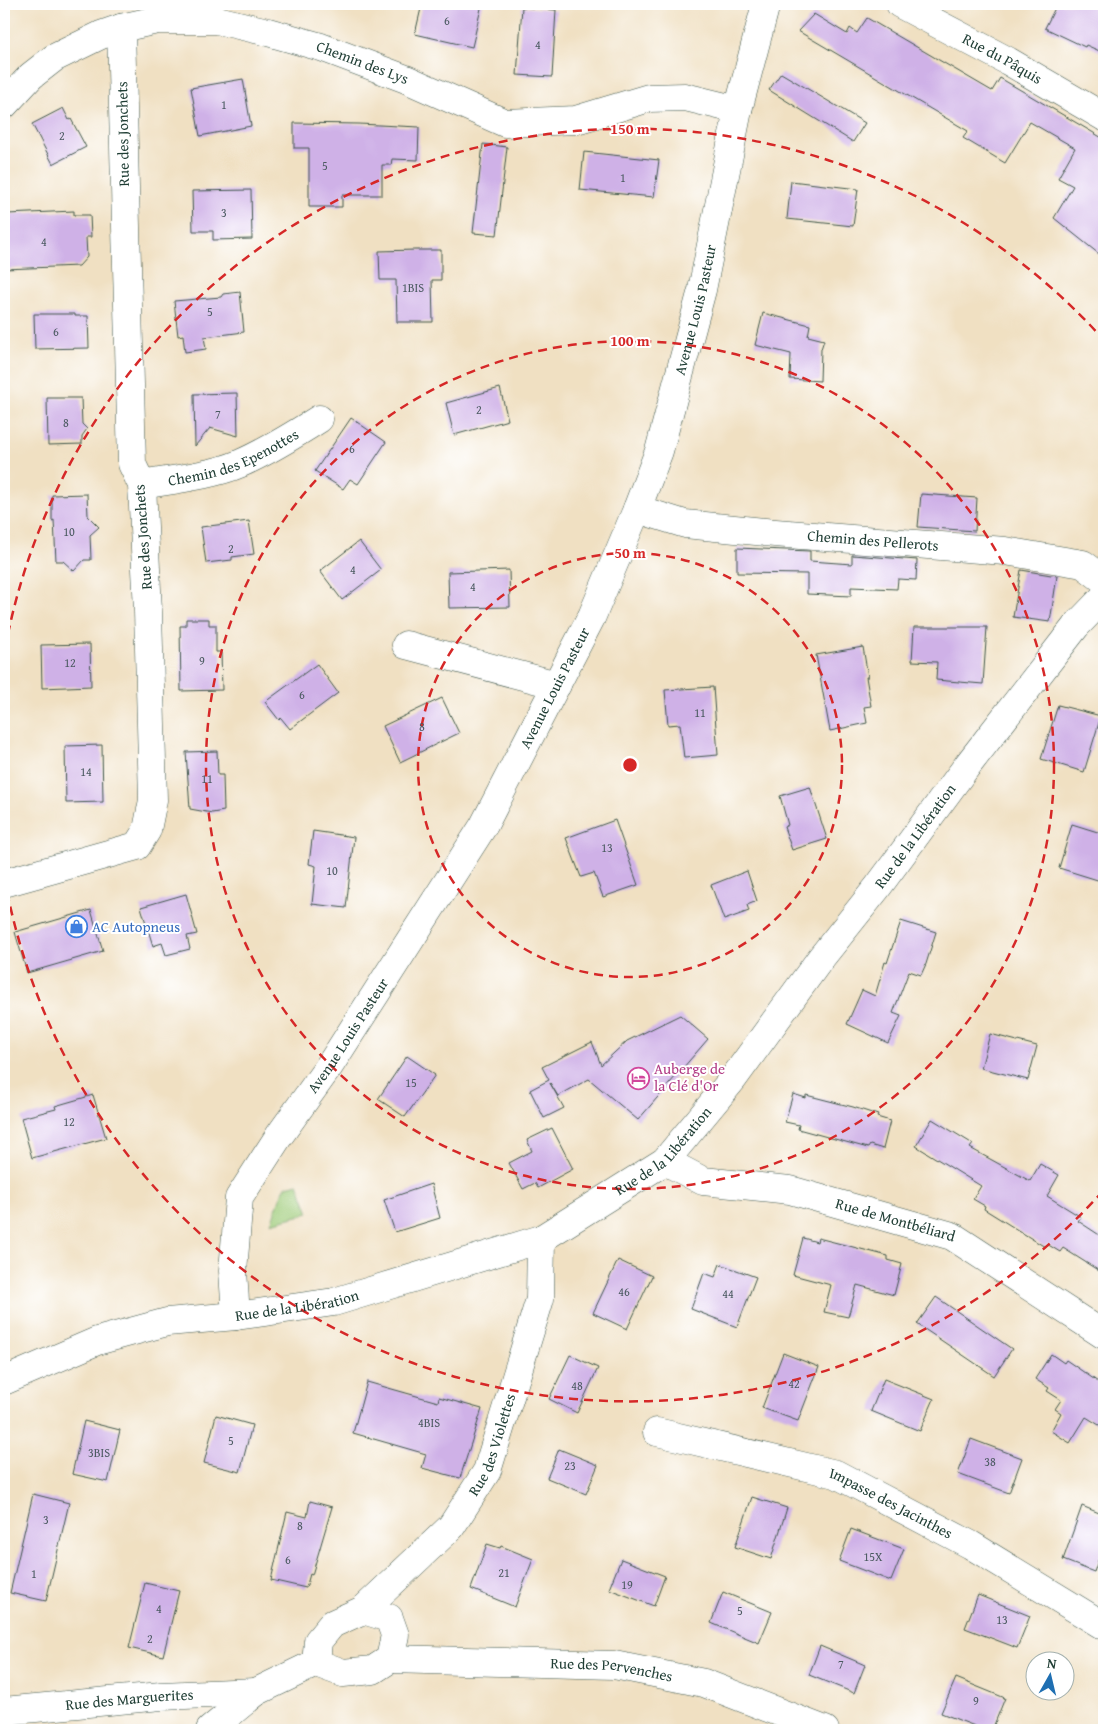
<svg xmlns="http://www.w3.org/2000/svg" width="1108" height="1734" font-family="'Gentium Book Plus',serif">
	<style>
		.green { fill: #9ecb78; stroke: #5e8456 }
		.building { fill: #cfb1e7 }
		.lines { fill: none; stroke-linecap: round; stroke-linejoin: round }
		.minor-casing { stroke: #3e5549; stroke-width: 29 }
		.minor { stroke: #fff; stroke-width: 28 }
		.ring { fill: none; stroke: #d62828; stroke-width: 2.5; stroke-dasharray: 9 6 }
		.labels { text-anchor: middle; stroke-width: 4; stroke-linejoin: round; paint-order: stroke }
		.number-label { font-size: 12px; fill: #4b5a61 }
		.street-label { font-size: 15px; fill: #1f3d34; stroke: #fff }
		.shop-label { font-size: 15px; fill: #366cbe; stroke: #fff; text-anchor: start }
		.hotel-label { font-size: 15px; fill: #b23c85; stroke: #fff; text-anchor: start }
		.centre { fill: #d62828; stroke: #fff; stroke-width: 2.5 }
		.ring-label { font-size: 15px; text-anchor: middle; font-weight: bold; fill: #d62828; stroke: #fff; stroke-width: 4; stroke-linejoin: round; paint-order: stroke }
	</style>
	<rect width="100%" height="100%" fill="#fff"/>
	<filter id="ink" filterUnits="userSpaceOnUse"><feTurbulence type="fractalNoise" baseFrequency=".02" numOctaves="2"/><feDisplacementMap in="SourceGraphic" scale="10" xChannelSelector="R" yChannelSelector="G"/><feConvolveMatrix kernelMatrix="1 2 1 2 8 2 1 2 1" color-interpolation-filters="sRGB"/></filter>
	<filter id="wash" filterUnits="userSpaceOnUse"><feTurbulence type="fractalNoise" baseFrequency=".0096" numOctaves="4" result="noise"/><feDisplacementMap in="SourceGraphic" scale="20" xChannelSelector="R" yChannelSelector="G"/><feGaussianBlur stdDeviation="1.12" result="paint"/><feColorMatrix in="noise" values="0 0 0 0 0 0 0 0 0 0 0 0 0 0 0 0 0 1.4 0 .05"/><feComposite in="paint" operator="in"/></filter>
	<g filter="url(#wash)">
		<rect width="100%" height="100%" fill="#f0e0c2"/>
		<polygon class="green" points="298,1183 309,1213 271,1223 280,1198 286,1186"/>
		<g id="blocks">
			<g class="building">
				<polygon points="422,4 482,4 472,47 415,34"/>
				<polygon points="1057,4 1087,4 1104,12 1104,53 1086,45 1085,47 1045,28"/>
				<polygon points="522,7 556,10 552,77 517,75"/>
				<polygon points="814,14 847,34 850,28 857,33 867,18 992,91 1000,78 1104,139 1104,258 1054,218 1073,186 1058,178 1075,148 1030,122 1005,163 963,138 968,131 798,31"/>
				<polygon points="781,73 865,123 853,142 769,90"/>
				<polygon points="243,79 251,126 200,136 191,88"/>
				<polygon points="63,108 69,120 71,119 86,147 53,164 32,124"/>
				<polygon points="294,123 359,124 419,127 418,160 392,159 391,165 382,165 382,195 342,195 342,207 309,207 309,148 294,148"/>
				<polygon points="483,144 507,147 497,235 473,233"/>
				<polygon points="584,152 659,160 654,197 580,190"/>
				<polygon points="791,181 858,189 853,226 787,219"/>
				<polygon points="251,190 252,239 213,240 213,231 193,231 192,191"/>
				<polygon points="74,211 74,215 90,215 91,237 86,237 87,257 79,266 4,269 4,218 7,218 7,214"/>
				<polygon points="415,250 441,250 441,280 432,280 433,322 397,322 396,280 380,280 379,251"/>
				<polygon points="240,292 244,332 204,337 206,349 185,352 183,335 178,336 174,301 221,297 223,294"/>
				<polygon points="763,313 810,325 808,336 824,340 821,349 820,381 790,379 791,354 755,345"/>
				<polygon points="34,314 75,314 75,316 88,316 89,348 35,349"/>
				<polygon points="500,388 508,420 454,435 446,403"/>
				<polygon points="237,393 238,436 210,428 195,446 194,394"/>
				<polygon points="47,398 81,398 82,424 87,429 82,436 82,444 48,445"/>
				<polygon points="351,418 386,442 358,484 350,479 343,489 315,471"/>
				<polygon points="87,494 88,516 99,527 90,535 91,560 84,560 74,571 63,561 56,561 54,520 52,521 52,495"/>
				<polygon points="921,494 977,498 975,531 918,527"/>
				<polygon points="249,521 254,554 232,557 232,560 206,563 201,527"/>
				<polygon points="359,541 381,570 342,600 320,571"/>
				<polygon points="737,548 810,551 810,561 852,564 852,555 917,560 916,580 898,579 897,589 851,587 851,596 807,594 807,574 737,573"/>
				<polygon points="509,570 510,607 449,608 448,572"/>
				<polygon points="1021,570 1057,576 1050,622 1013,617"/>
				<polygon points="186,619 209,619 209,625 216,625 216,652 221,652 222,690 181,691 180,626 186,626"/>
				<polygon points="914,627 987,627 983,684 936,680 937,662 912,661"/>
				<polygon points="90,644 91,686 42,688 41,645"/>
				<polygon points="863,647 868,677 866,677 871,706 864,707 867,723 830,731 816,655"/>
				<polygon points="317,664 338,693 290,729 281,718 279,720 265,702"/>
				<polygon points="713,687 718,755 684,758 680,724 668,725 665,690"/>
				<polygon points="442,698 459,733 400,762 383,726"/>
				<polygon points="1058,705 1101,716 1084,772 1041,759"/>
				<polygon points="102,745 103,802 66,803 65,746"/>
				<polygon points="217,751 218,775 223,775 224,811 212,813 190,809 186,752"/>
				<polygon points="810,787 827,839 792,850 784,827 788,825 780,796"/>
				<polygon points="615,820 638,885 603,897 594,873 581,877 566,838"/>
				<polygon points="1072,824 1104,834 1104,882 1059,868"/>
				<polygon points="313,831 354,837 346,908 312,904 316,866 309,864"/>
				<polygon points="747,871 757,901 747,905 749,911 724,920 711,885"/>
				<polygon points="186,894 197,934 187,936 190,949 166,955 162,943 153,946 141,907"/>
				<polygon points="91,910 103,951 27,973 15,932"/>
				<polygon points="901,921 936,932 926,964 921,975 909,971 893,1013 901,1016 888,1043 847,1024 862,990 875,996 885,962 887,963"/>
				<polygon points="680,1015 708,1039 638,1120 589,1079 558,1096 550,1083 564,1108 544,1118 530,1090 549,1080 542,1067 592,1042 601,1065 627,1041"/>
				<polygon points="990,1034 1037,1046 1028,1080 981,1068"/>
				<polygon points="407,1056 435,1075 405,1117 378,1099"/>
				<polygon points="793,1094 806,1098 806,1095 853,1107 878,1115 877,1117 890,1121 883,1149 870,1145 868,1148 798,1129 799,1125 785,1122"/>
				<polygon points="93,1095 106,1138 32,1158 21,1118 56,1109 55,1106"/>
				<polygon points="932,1119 973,1144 970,1148 1030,1181 1040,1164 1059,1175 1047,1196 1081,1217 1078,1221 1104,1238 1104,1274 1063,1248 1060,1252 1047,1244 1045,1247 984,1209 985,1206 973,1199 981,1186 916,1146"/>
				<polygon points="552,1128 573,1169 538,1188 535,1183 523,1189 509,1163 532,1151 527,1140"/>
				<polygon points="431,1184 440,1218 395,1232 384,1200"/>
				<polygon points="803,1238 817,1242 818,1238 888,1256 888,1260 902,1264 894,1295 857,1285 848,1317 824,1312 831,1285 793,1275"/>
				<polygon points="618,1260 652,1276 627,1329 593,1313"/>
				<polygon points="720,1264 756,1277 737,1327 691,1309 704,1273 715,1277"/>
				<polygon points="936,1297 1012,1349 994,1376 917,1324"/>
				<polygon points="783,1353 819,1367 798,1421 762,1408"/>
				<polygon points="1051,1354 1064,1363 1066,1360 1104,1386 1104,1428 1086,1417 1070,1443 1051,1431 1061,1413 1055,1409 1061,1400 1047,1391 1049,1388 1035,1379"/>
				<polygon points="570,1355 598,1368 577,1413 549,1399"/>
				<polygon points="884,1379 934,1399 920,1431 871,1411"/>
				<polygon points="367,1382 438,1402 439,1397 482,1409 460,1478 422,1468 426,1454 353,1433"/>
				<polygon points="216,1415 252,1425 240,1472 204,1463"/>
				<polygon points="84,1421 120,1430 108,1482 72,1474"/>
				<polygon points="971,1439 1022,1458 1009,1493 958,1474"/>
				<polygon points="559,1449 598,1465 586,1494 547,1478"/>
				<polygon points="33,1494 69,1503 46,1601 10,1593"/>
				<polygon points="752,1497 787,1508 771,1559 735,1547"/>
				<polygon points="310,1501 332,1507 312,1575 310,1574 306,1588 271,1580 287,1512 307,1517"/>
				<polygon points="1082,1506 1104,1515 1104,1544 1094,1572 1063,1560"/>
				<polygon points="851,1529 904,1549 891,1581 839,1561"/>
				<polygon points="487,1544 500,1548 501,1546 533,1559 515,1607 471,1589"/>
				<polygon points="621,1559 665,1576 654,1606 609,1589"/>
				<polygon points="145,1583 179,1591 163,1656 129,1648"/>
				<polygon points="723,1592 772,1612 759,1643 711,1623"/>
				<polygon points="978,1595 1030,1616 1017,1648 965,1628"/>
				<polygon points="820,1646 865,1665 854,1693 809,1675"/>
				<polygon points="956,1678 1005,1698 992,1730 985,1730 941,1713"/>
			</g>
		</g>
	</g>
	<g filter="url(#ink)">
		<use href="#blocks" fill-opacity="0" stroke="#3e5549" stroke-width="1"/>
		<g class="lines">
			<defs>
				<g id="minor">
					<path id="s1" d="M900,4L1008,61L1104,117"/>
					<path id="s2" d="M4,105L31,76L54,58L101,35L121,28L157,20H217L268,32L321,47L406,79L505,123L576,120L649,98L685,97L738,110"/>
					<path id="s3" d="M142,485C170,480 214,475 239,464C267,452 294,435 319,419"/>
					<path id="s4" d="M637,509L685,524L775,533L1005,551L1083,564L1104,580"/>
					<polyline points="406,645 557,685"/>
					<polyline points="4,883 137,846 147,830 153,800 148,611 142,485 132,464 121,28"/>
					<path id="s5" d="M665,1161L703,1181L790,1190L952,1236L1104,1335"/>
					<path id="s6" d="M236,1316L233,1271L239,1198L279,1136L330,1065L484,825L592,616L637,509L659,451L702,290L738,110L766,4"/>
					<path id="s7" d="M4,1381L97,1341L167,1322L236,1316L334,1302L541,1239L665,1161L733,1079L821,958L877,888L967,766L1076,626L1104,597"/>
					<path id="s8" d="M657,1432L836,1474L971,1545L1104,1626"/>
					<path id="s9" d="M363,1610L451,1527L487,1471L540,1299L541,1239"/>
					<polygon points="363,1610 389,1618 395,1635 390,1659 373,1670 343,1673 316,1663 318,1641 332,1624"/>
					<path id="s10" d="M390,1659L614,1665L704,1683L825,1730"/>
					<path id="s11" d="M4,1711L161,1696L256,1692"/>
					<polyline points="210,1730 256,1692 316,1663"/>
				</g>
			</defs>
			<use href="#minor" class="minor-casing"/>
			<use href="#minor" class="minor"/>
		</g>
	</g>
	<g class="ring">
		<circle cx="630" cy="765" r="212"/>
		<circle cx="630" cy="765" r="424"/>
		<path d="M1103 1191A636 636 0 0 1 5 881M5 649A636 636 0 0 1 1103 339"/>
	</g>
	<defs>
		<symbol id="shop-ring" viewBox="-11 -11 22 22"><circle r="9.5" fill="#fff" stroke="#3f7fe0" stroke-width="1.5"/><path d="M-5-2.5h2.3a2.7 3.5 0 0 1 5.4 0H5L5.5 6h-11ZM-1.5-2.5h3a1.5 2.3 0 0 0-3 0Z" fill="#3f7fe0"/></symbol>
		<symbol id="hotel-ring" viewBox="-11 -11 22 22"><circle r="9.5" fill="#fff" stroke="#d1479c" stroke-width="1.5"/><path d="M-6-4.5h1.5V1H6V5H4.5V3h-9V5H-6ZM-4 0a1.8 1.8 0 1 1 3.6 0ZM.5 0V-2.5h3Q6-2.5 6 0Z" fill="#d1479c"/></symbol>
	</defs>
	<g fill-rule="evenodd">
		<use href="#shop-ring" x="64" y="914" width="25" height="25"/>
		<use href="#hotel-ring" x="626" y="1066" width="25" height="25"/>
	</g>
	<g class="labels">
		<g class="number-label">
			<text x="447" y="25">6</text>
			<text x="538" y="49">4</text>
			<text x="224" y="109">1</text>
			<text x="62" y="140">2</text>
			<text x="325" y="170">5</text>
			<text x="623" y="182">1</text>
			<text x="224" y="217">3</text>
			<text x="44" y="246">4</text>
			<text x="413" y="292">1BIS</text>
			<text x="210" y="316">5</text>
			<text x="56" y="336">6</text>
			<text x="479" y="414">2</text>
			<text x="218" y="419">7</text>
			<text x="66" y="427">8</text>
			<text x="352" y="453">6</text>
			<text x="69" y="536">10</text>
			<text x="231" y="553">2</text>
			<text x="353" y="574">4</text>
			<text x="473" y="591">4</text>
			<text x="202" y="665">9</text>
			<text x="70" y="667">12</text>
			<text x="302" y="699">6</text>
			<text x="700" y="717">11</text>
			<text x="422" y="731">8</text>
			<text x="86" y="776">14</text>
			<text x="207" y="783">11</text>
			<text x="607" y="852">13</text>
			<text x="332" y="875">10</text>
			<text x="411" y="1087">15</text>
			<text x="69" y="1126">12</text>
			<text x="624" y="1296">46</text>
			<text x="728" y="1298">44</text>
			<text x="794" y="1388">42</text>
			<text x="577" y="1390">48</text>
			<text x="429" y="1427">4BIS</text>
			<text x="231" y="1445">5</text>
			<text x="99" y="1457">3BIS</text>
			<text x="990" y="1466">38</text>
			<text x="570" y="1470">23</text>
			<text x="46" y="1524">3</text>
			<text x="300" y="1530">8</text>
			<text x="873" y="1561">15X</text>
			<text x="288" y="1564">6</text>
			<text x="504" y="1577">21</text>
			<text x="34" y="1578">1</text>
			<text x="627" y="1589">19</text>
			<text x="159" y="1613">4</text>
			<text x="740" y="1615">5</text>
			<text x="1002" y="1624">13</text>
			<text x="150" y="1643">2</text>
			<text x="841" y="1669">7</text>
			<text x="976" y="1705">9</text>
		</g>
		<g class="street-label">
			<text dy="5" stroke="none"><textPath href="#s1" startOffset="116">Rue du Pâquis</textPath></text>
			<text dy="5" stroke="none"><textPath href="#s2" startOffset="391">Chemin des Lys</textPath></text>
			<text transform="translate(123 134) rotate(-91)" y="5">Rue des Jonchets</text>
			<text dy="5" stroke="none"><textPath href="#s6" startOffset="1124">Avenue Louis Pasteur</textPath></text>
			<text dy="5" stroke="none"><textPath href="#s3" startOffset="96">Chemin des Epenottes</textPath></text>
			<text transform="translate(143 537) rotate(-94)" y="5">Rue des Jonchets</text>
			<text dy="5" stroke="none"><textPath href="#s4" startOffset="239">Chemin des Pellerots</textPath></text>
			<text dy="5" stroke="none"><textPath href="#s6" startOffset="719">Avenue Louis Pasteur</textPath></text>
			<text dy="5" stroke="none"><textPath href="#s7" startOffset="1115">Rue de la Libération</textPath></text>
			<text dy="5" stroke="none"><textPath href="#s6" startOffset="314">Avenue Louis Pasteur</textPath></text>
			<text dy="5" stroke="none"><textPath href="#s7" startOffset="710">Rue de la Libération</textPath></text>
			<text dy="5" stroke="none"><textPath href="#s5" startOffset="240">Rue de Montbéliard</textPath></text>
			<text dy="5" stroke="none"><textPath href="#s7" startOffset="305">Rue de la Libération</textPath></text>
			<text dy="5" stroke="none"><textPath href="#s9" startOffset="214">Rue des Violettes</textPath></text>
			<text dy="5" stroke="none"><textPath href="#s8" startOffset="246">Impasse des Jacinthes</textPath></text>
			<text dy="5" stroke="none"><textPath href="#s10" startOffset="222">Rue des Pervenches</textPath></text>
			<text dy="5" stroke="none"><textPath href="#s11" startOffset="126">Rue des Marguerites</textPath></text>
		</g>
		<g class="shop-label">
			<text x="92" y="932">AC Autopneus</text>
		</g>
		<g class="hotel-label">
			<text x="654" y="1074">Auberge de<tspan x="654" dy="17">la Clé d'Or</tspan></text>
		</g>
	</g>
	<circle cx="630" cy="765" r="8" class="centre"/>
	<g class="ring-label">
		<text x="630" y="134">150 m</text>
		<text x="630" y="346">100 m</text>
		<text x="630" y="558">50 m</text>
	</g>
	<rect width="1108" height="1734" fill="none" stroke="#fff" stroke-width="20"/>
	<g transform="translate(1050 1676) rotate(8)"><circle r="24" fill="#ffffff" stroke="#a5b1ae"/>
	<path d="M0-4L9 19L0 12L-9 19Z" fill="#1f6fb2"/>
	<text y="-8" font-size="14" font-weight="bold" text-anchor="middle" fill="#1f3d34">N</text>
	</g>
</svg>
